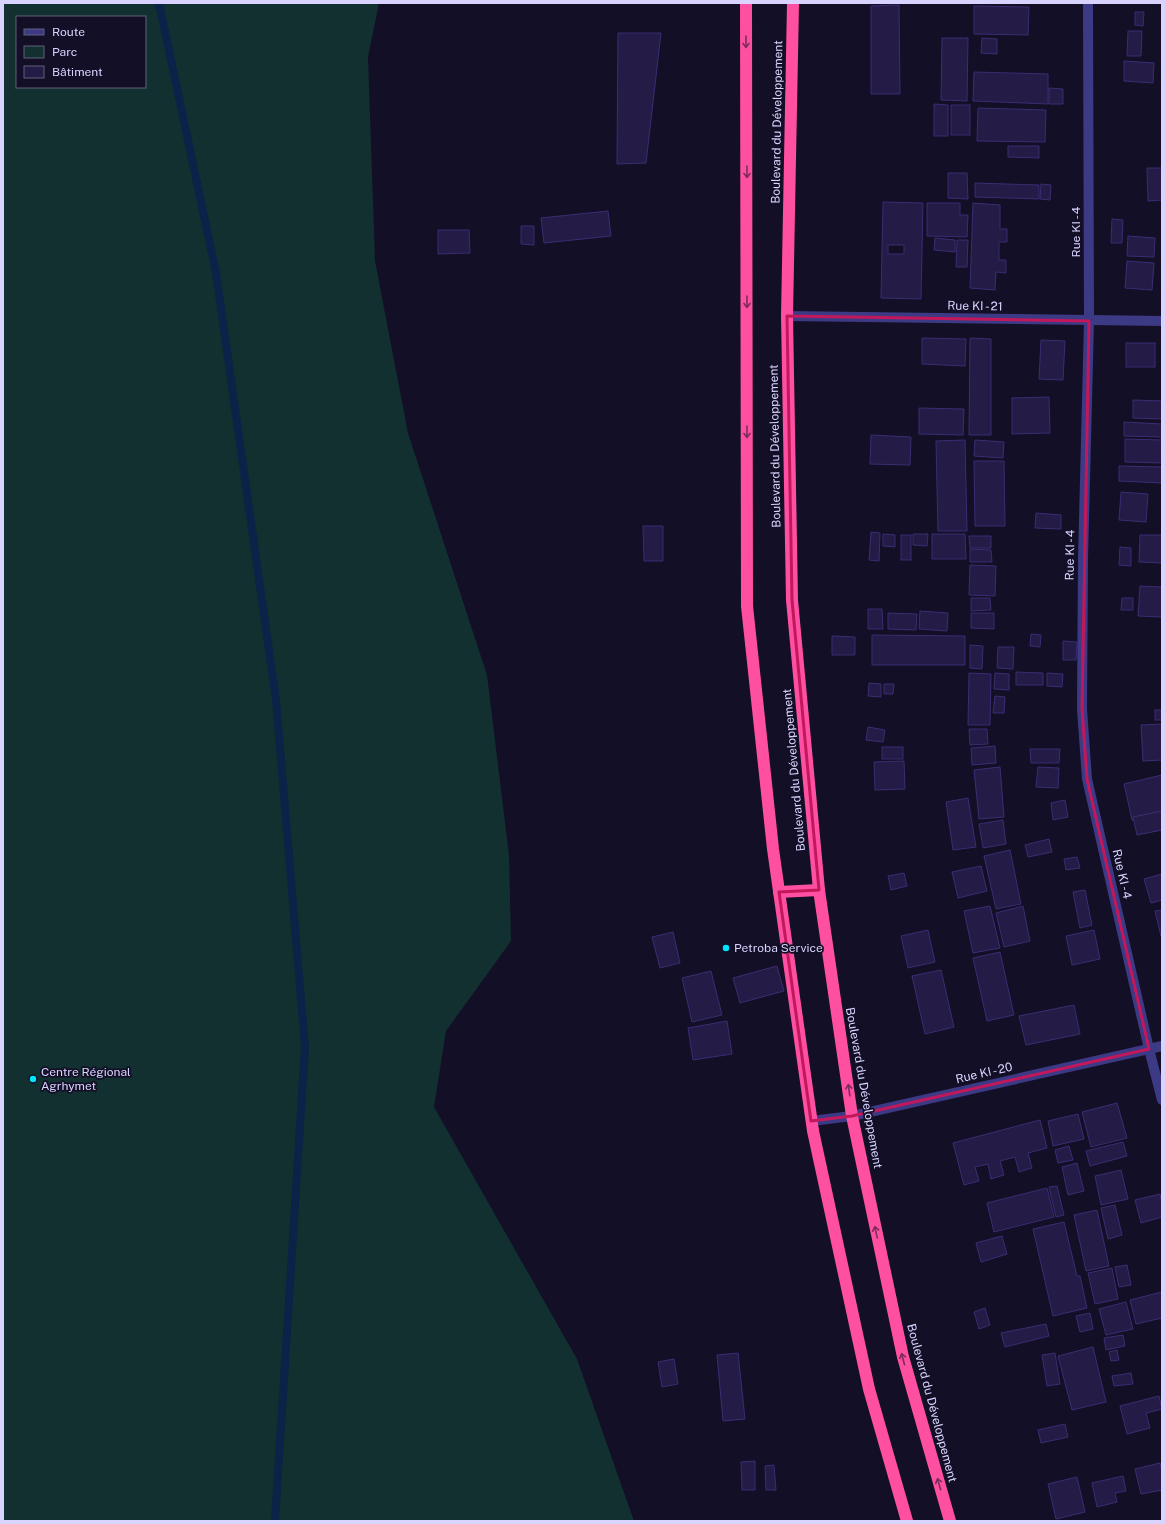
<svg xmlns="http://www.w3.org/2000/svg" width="1165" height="1524" font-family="'Public Sans',sans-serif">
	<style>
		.green { fill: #12302f; fill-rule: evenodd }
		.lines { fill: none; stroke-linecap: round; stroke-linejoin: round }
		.stream { stroke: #0c2248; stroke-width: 8 }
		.building { fill: #241b47; stroke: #3b2d73; fill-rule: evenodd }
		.minor { stroke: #3d3a85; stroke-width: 10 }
		.highway { stroke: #ff4fa3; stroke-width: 12 }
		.oneway { stroke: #7d2c5e }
		.marked { fill: none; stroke: #c2185b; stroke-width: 3; stroke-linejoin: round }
		.poi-dot { fill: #00e5ff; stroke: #130f26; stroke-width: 1.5 }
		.labels { text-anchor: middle; stroke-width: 3.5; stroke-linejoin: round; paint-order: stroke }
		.street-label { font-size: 12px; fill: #d9d4ff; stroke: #130f26 }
		.poi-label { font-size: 12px; fill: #d9d4ff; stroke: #130f26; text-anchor: start }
	</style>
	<rect width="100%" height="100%" fill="#130f26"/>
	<path class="green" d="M3,3H379L368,57L375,261L408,433L487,675L509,855L511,941L446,1031L434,1107L577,1359L634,1521H3ZM17,17H145V87H17Z"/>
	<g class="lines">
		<polyline class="stream" points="159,3 216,273 276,700 305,1047 275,1521"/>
	</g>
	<g class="building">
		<polygon points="899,5 900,94 871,94 871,6"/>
		<polygon points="974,6 1029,7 1028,35 974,34"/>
		<polygon points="1135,12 1144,12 1143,26 1135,25"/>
		<polygon points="1128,31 1142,31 1141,56 1127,56"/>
		<polygon points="618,33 661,33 646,163 617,164"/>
		<polygon points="942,38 968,38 967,101 941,100"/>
		<polygon points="982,38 997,39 997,54 981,53"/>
		<polygon points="1124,61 1154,63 1153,83 1124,81"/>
		<polygon points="974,72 1048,74 1048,104 973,101"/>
		<polygon points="1049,88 1063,89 1063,104 1049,104"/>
		<polygon points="934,104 948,105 948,136 934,136"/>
		<rect x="951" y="105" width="19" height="30"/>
		<polygon points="978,108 1046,110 1045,142 977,141"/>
		<polygon points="1008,146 1039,146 1039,158 1008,157"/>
		<polygon points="1147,168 1162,168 1162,200 1148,201"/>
		<polygon points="948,173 967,173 968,199 948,198"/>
		<polygon points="975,183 1039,185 1039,199 975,197"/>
		<polygon points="1041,184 1051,185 1050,200 1040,199"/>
		<path d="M883,202L923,203L921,299L881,298ZM888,245H904V254H888Z"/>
		<polygon points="927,203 960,203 960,215 968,215 967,237 927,236"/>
		<polygon points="973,203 1000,205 1000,229 1007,229 1007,242 999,242 999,260 1006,260 1006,273 996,272 995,290 970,288"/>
		<polygon points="608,211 611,236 544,243 541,218"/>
		<polygon points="1112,219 1123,220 1122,243 1111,243"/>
		<polygon points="521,226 534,226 534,245 521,244"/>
		<polygon points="438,230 469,230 470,253 438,254"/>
		<polygon points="1128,236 1155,238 1154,257 1127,256"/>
		<polygon points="935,238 955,240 955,252 934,250"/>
		<polygon points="957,240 968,240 967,267 956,267"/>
		<polygon points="1127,261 1154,263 1152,290 1125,288"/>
		<polygon points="922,338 966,339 965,366 922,364"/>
		<polygon points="970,338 991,339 991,435 969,435"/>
		<polygon points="1041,340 1065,341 1063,380 1039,379"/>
		<rect x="1126" y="343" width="29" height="24"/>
		<polygon points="1049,397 1050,433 1012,434 1012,398"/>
		<polygon points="1133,400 1162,401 1162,419 1133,418"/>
		<polygon points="919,408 964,409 963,435 919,434"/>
		<polygon points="1124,422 1162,424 1162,437 1124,436"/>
		<polygon points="871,435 911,437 910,465 870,464"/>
		<polygon points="1125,439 1162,440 1162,463 1125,462"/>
		<polygon points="965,440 967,531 938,531 936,441"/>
		<polygon points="975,440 1004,442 1003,458 974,456"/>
		<polygon points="974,461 1004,461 1005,526 975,526"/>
		<polygon points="1119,466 1162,467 1162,483 1119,481"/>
		<polygon points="1121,492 1148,494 1146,522 1119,520"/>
		<polygon points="1036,513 1061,515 1061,529 1035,528"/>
		<polygon points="643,526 663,526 663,561 644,561"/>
		<polygon points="871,532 880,533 879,561 869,560"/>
		<polygon points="883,534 895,535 895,547 883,546"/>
		<polygon points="913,534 928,534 927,546 913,545"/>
		<polygon points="932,534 965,534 966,559 932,559"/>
		<rect x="901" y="535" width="10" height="25"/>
		<polygon points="1140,535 1162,535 1162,563 1139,562"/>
		<polygon points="969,536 991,536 991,548 970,548"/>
		<polygon points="1120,547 1131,548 1131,566 1119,565"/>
		<polygon points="970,549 991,550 992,562 970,562"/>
		<polygon points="970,565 996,566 995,596 969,595"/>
		<polygon points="1140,586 1162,587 1162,617 1138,616"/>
		<polygon points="971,598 990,598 991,610 971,611"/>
		<polygon points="1122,598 1133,598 1133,610 1121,610"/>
		<polygon points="868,609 882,609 883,629 868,629"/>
		<polygon points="920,611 948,613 947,631 919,629"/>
		<polygon points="888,613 917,614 916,630 888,629"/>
		<polygon points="971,613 994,613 994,629 971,628"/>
		<polygon points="1031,634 1041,635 1040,647 1030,646"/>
		<polygon points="872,635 965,636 965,665 872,665"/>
		<polygon points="832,636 855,637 855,655 832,655"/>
		<polygon points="1063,641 1077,642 1076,660 1063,660"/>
		<polygon points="970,645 983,646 982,669 970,668"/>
		<polygon points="998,647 1014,647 1013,669 997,668"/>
		<polygon points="1016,672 1043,673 1043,685 1016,685"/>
		<polygon points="969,673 991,674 990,725 968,725"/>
		<polygon points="995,673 1009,674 1009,690 994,689"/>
		<polygon points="1047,673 1063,674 1062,687 1047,686"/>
		<polygon points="869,683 881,684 881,697 868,696"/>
		<polygon points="884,684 894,684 893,694 884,694"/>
		<polygon points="995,696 1005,697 1004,713 993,713"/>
		<rect x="1155" y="710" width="7" height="10"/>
		<polygon points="1162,724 1162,760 1143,761 1141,725"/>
		<polygon points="868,727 885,730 883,742 866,740"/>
		<polygon points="969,729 987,729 988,744 970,745"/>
		<polygon points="995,746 996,763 972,765 971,748"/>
		<rect x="882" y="747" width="21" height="12"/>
		<polygon points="1030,749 1060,749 1059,763 1031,763"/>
		<polygon points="904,761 905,789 875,790 874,762"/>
		<polygon points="1000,767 1004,817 979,819 974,770"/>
		<polygon points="1038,767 1059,768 1058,788 1036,787"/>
		<polygon points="1162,775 1162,813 1132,820 1124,784"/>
		<polygon points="968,798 976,847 953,850 946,802"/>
		<polygon points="1065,800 1068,817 1053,820 1051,803"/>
		<polygon points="1162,811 1162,830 1137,835 1133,817"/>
		<polygon points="1003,820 1006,844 983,848 979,824"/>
		<polygon points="1049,839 1052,852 1028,857 1025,845"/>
		<polygon points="1010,850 1021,904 996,909 984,856"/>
		<polygon points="1077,857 1080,868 1066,870 1064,859"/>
		<polygon points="981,866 987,891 958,898 952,872"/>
		<polygon points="904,873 907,886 891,890 888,876"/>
		<polygon points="1162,874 1162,900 1151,903 1144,879"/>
		<polygon points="1085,890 1092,925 1080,928 1073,892"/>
		<polygon points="990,906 1000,948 973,953 964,911"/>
		<polygon points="1023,906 1030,941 1004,947 996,913"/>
		<polygon points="1162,910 1162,936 1161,936 1155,911"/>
		<polygon points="928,930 935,962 908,968 901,936"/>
		<polygon points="1094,930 1100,959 1072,965 1066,936"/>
		<polygon points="673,932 680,963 660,968 652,937"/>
		<polygon points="1000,952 1014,1015 987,1021 973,958"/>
		<polygon points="777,966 784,991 740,1003 733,978"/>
		<polygon points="941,970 954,1027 925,1034 912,976"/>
		<polygon points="711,971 722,1015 692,1022 682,978"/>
		<polygon points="1074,1005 1080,1034 1026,1045 1019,1016"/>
		<polygon points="727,1021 732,1054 693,1060 688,1028"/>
		<polygon points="1117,1103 1127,1138 1091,1147 1082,1112"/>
		<polygon points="1078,1114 1084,1139 1053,1146 1048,1121"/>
		<polygon points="1040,1120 1047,1148 1028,1153 1032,1168 1019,1172 1015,1157 1000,1161 1004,1175 991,1179 988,1164 975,1167 979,1181 964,1185 953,1143"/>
		<polygon points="1123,1142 1127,1156 1090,1166 1086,1151"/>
		<polygon points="1069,1146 1073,1160 1058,1163 1055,1150"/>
		<polygon points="1077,1163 1084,1191 1068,1195 1062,1167"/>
		<polygon points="1121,1170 1128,1199 1101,1205 1095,1176"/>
		<polygon points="1057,1186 1064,1215 1056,1217 1049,1187"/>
		<polygon points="1047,1188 1054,1217 994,1232 987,1203"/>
		<polygon points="1160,1194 1162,1203 1162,1217 1141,1223 1135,1200"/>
		<polygon points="1115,1205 1122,1235 1108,1239 1101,1208"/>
		<polygon points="1097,1210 1109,1266 1086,1271 1074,1215"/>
		<polygon points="1064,1222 1077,1276 1080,1276 1087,1308 1053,1316 1033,1229"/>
		<polygon points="1002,1236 1007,1254 981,1262 976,1243"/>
		<polygon points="1127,1265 1131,1285 1119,1287 1115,1267"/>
		<polygon points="1112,1268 1118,1299 1095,1304 1088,1273"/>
		<polygon points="1162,1292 1162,1318 1136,1324 1130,1300"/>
		<polygon points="1126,1302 1133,1329 1106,1335 1099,1309"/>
		<polygon points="985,1308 990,1325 979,1329 974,1312"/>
		<polygon points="1090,1313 1093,1329 1080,1332 1076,1316"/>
		<polygon points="1046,1324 1049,1336 1005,1347 1001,1333"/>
		<polygon points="1123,1335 1125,1346 1106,1350 1104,1338"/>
		<polygon points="1093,1347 1106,1402 1072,1410 1058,1356"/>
		<polygon points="1117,1350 1119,1360 1111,1361 1109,1352"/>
		<polygon points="738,1353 745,1419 723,1421 717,1355"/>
		<polygon points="1055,1353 1060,1384 1047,1386 1042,1355"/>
		<polygon points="674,1359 678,1384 662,1387 658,1362"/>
		<polygon points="1131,1373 1133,1384 1114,1386 1112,1376"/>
		<polygon points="1159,1396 1162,1409 1146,1413 1150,1428 1127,1434 1120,1406"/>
		<polygon points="1065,1424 1068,1437 1041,1443 1038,1430"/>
		<polygon points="755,1461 755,1490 742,1490 741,1462"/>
		<polygon points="1160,1463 1162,1471 1162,1490 1141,1494 1135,1469"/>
		<polygon points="774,1465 776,1490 766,1490 765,1466"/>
		<polygon points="1123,1476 1126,1491 1115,1493 1117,1502 1097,1507 1092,1483"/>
		<polygon points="1077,1477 1085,1512 1056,1519 1048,1484"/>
	</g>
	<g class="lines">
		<g class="minor">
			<polyline points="1088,3 1089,321 1083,559 1082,709 1087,779 1149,1049 1162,1100"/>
			<polyline points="787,316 1162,321"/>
			<polyline points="811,1121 852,1116 1162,1046"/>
		</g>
		<g class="highway">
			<polyline points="746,3 747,606 773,849 813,1131 869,1389 907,1521"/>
			<polyline points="793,3 787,316 792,600 819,890 852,1116 903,1357 950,1521"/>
			<polyline points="779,892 819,890"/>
		</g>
	</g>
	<defs><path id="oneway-shaft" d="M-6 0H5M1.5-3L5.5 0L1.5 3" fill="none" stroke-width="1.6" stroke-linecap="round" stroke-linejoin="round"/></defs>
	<g class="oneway">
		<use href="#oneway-shaft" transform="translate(746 42) rotate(90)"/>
		<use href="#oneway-shaft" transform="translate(747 172) rotate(90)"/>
		<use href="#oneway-shaft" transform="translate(747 302) rotate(90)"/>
		<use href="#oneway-shaft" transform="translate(747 432) rotate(90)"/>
		<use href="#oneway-shaft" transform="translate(849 1090) rotate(-98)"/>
		<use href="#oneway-shaft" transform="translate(876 1232) rotate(-102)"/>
		<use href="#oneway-shaft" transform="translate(903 1359) rotate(-105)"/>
		<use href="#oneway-shaft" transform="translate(939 1484) rotate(-106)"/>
	</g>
	<path class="marked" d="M787,316L1089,321L1082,709L1087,779L1149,1049L852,1116L811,1121L779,892L819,890L792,600Z"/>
	<g class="poi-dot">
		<circle cx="726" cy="948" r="4"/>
		<circle cx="33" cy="1079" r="4"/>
	</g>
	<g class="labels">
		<g class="street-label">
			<text transform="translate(777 122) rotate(-89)" y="4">Boulevard du Développement</text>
			<text transform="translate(1076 232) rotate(-90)" y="4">Rue KI - 4</text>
			<text transform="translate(975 306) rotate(1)" y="4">Rue KI - 21</text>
			<text transform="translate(775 446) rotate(-91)" y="4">Boulevard du Développement</text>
			<text transform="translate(1070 555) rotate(-89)" y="4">Rue KI - 4</text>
			<text transform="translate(794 770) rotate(-95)" y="4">Boulevard du Développement</text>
			<text transform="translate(1122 874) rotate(77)" y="4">Rue KI - 4</text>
			<text transform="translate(984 1073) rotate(-13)" y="4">Rue KI - 20</text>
			<text transform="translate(864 1088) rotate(80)" y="4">Boulevard du Développement</text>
			<text transform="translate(932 1403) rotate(75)" y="4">Boulevard du Développement</text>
		</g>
		<g class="poi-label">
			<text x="734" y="952">Petroba Service</text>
			<text x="41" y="1076">Centre Régional<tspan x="41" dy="14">Agrhymet</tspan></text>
		</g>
	</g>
	<rect width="1165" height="1524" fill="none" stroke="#d9d4ff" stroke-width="8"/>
	<rect x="16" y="16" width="130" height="72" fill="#130f26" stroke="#625e7d"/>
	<rect x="24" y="29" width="20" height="6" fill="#3d3a85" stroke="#625e7d"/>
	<text x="52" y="36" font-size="12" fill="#d9d4ff">Route</text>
	<rect x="24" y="46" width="20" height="12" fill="#12302f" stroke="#625e7d"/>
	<text x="52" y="56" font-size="12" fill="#d9d4ff">Parc</text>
	<rect x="24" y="66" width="20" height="12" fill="#241b47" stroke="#625e7d"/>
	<text x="52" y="76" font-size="12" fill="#d9d4ff">Bâtiment</text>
</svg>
